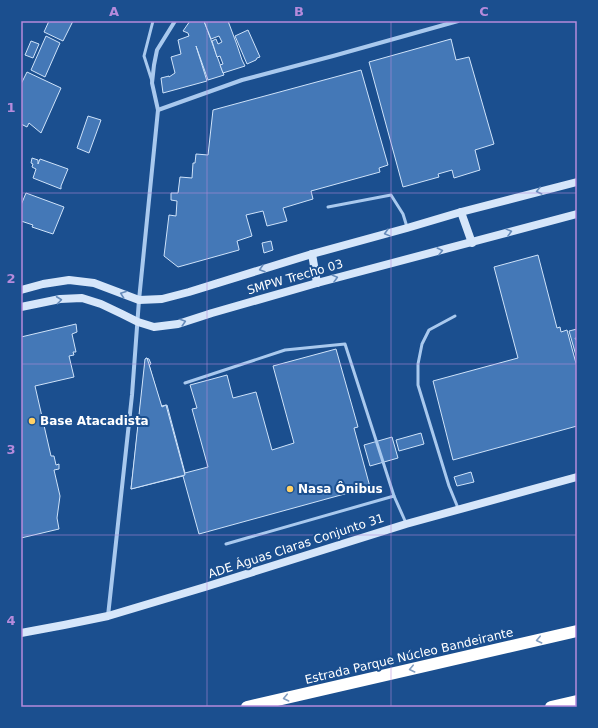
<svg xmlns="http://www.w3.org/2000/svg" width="598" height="728" font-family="'DejaVu Sans',sans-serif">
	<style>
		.building { fill: #4478b7; stroke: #cfe3fa }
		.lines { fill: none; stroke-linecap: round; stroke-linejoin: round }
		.lane { stroke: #a9c9ee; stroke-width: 3 }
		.street { stroke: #a9c9ee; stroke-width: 4 }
		.secondary { stroke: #d6e6fa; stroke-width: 8 }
		.highway { stroke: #fff; stroke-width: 12 }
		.oneway { stroke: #668bba }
		.oneway2 { stroke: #829ec1 }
		.grid { fill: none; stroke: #b68bdc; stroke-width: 1; stroke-opacity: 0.55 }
		.poi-dot { fill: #ffd166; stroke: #1b4f8f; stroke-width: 1.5 }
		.labels { text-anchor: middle; stroke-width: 4; stroke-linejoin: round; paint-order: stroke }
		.street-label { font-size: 12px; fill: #fff; stroke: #1b4f8f }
		.poi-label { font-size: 12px; font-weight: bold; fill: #fff; stroke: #1b4f8f; text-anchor: start }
		.neatline { fill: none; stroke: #b68bdc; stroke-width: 1.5 }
		.grid-label { font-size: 13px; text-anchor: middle; font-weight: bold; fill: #b68bdc }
	</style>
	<rect width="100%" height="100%" fill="#1b4f8f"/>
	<g class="building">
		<polygon points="49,21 73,21 63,41 44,32"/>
		<polygon points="190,21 204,21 224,75 208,80 196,46 207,81 163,93 161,78 169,76 169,77 175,73 171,57 181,54 178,40 189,36 188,33 183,31"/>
		<polygon points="204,21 228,21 237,45 242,60 245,66 223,73 220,65 223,64 220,56 217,57 212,41 216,39 218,44 222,42 219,36 211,39"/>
		<polygon points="248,30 260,57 257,58 256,60 247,64 235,36"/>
		<polygon points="46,36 60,43 45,77 31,70"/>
		<polygon points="451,39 456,60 469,57 494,144 475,150 480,170 454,178 452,170 438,174 439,177 403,187 369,62"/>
		<polygon points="31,41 39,44 33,58 25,55"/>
		<polygon points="361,70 388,165 379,168 380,172 311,191 313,199 283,208 287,221 267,226 263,211 246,215 252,236 237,241 239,249 239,250 178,267 164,256 169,215 176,216 177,201 171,200 171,193 178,193 180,177 192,178 193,163 195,163 196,154 208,155 213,110"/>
		<polygon points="27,72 61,88 41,133 29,123 27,127 21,124 21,84"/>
		<polygon points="88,116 101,120 89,153 77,148"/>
		<polygon points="32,158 38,160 38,164 40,159 68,169 61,186 61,189 33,178 36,169 32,167 33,164 31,163"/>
		<polygon points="26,193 64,207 53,234 32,227 33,225 21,221 21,205"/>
		<polygon points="271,241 273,250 264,253 262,243"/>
		<polygon points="538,255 557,328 560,327 561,332 567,330 577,367 577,426 453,460 433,381 518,358 494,267"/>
		<polygon points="76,324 77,332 72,334 76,352 73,352 74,355 69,356 74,377 35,386 51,456 54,456 56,465 59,464 59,469 54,470 60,496 57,518 59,529 21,538 21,337"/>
		<polygon points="577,329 577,338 575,338 576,340 577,339 577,359 569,331"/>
		<polygon points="336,349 358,427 354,428 370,487 199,534 183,476 131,489 146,358 149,359 151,364 149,365 161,406 167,405 185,473 208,467 192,409 197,408 190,385 227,375 233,398 256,392 272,450 294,443 273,366"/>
		<polygon points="147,358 162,407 166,405 185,475 131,489 145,359"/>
		<polygon points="421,433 424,444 399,451 396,440"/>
		<polygon points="392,437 398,458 370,466 364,445"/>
		<polygon points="471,472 474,482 457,486 454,477"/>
	</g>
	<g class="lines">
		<g class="lane">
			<polyline points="152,81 144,56 153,21"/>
			<polyline points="328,207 391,195 403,214 407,227"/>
			<polyline points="455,316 429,330 422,344 418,364 418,385 449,486 458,508"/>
			<polyline points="185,383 285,350 345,344 394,496 406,523"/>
			<polyline points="226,544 394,496"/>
		</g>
		<g class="street">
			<polyline points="158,110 242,80 333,56 458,21"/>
			<polyline points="108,616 132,395 139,300 158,110 152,83 154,65 157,50 175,21"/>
		</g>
		<g class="secondary">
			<polyline points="461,212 472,243"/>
			<polyline points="312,254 317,283"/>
			<polyline points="21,290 43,284 69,280 94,283 139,300 162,299 189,292 312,254 407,228 461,212 577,182"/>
			<polyline points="21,307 60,299 82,298 101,304 122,314 138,322 154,327 178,324 212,313 317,283 577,214"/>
			<polyline points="21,633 64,625 108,616 205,587 406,524 577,477"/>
		</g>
		<g class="highway">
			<polyline points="247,707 577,631"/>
			<polyline points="551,707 577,701"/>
		</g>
	</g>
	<defs><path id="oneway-chevron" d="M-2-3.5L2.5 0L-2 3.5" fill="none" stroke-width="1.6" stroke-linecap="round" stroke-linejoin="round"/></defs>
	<g class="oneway">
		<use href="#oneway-chevron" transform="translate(539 191) rotate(166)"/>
		<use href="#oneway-chevron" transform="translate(509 232) rotate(-15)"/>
		<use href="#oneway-chevron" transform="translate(387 233) rotate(165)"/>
		<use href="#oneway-chevron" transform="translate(440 251) rotate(-14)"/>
		<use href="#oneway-chevron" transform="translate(262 269) rotate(163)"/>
		<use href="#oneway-chevron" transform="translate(335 278) rotate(-15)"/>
		<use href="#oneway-chevron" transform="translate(123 294) rotate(-160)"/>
		<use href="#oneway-chevron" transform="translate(59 300) rotate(-7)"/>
		<use href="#oneway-chevron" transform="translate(183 322) rotate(-17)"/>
	</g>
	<g class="oneway2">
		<use href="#oneway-chevron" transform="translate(539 640) rotate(167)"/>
		<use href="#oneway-chevron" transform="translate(412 669) rotate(167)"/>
		<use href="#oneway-chevron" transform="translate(286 698) rotate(167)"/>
	</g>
	<path class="grid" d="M207,21V707M391,21V707M21,193H577M21,364H577M21,535H577"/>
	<g class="poi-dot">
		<circle cx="32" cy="421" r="4"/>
		<circle cx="290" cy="489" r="4"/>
	</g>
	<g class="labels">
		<g class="street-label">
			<text transform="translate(295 277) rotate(-16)" y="4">SMPW Trecho 03</text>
			<text transform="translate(296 546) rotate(-18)" y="4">ADE Águas Claras Conjunto 31</text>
			<text transform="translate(409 656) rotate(-13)" y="4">Estrada Parque Núcleo Bandeirante</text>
		</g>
		<g class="poi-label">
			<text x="40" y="425">Base Atacadista</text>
			<text x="298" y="493">Nasa Ônibus</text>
		</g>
	</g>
	<rect width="598" height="728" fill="none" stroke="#1b4f8f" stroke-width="44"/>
	<rect x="22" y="22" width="554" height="684" class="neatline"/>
	<g class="grid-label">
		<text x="114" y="16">A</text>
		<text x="299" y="16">B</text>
		<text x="484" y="16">C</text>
		<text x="11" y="112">1</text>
		<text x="11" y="283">2</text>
		<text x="11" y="454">3</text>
		<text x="11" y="625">4</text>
	</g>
</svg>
